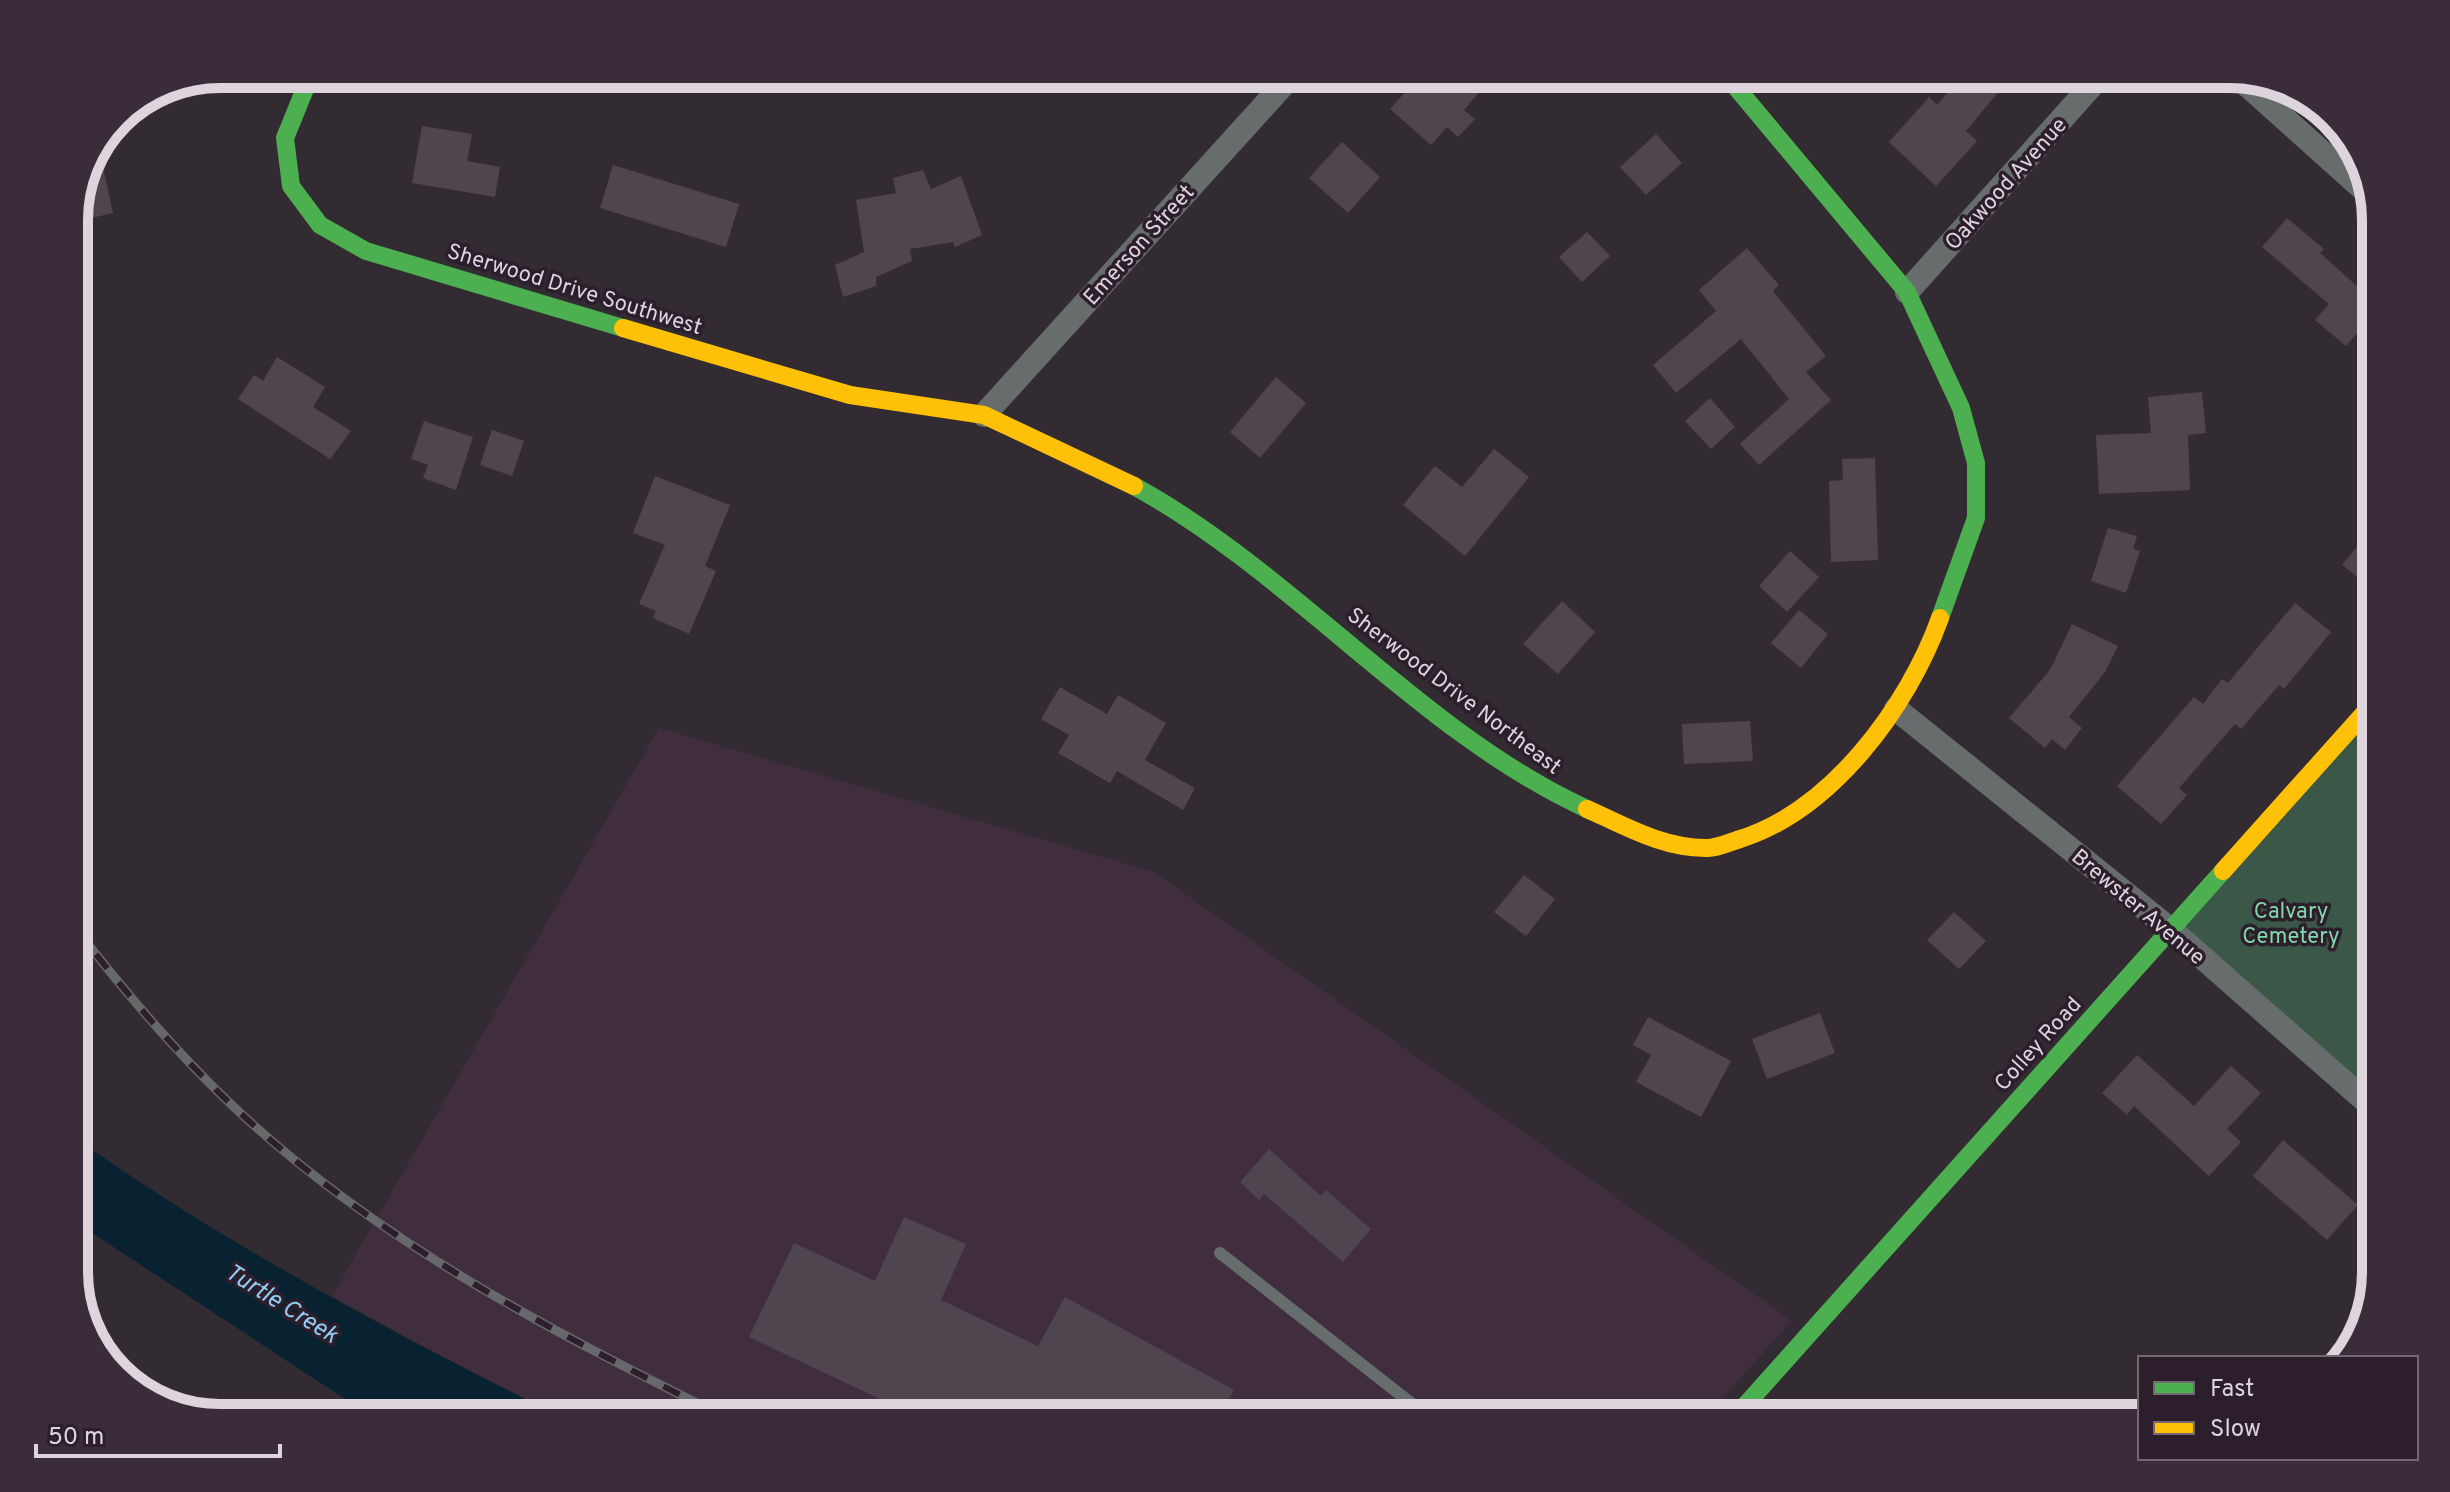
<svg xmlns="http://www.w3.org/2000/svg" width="2450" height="1492" font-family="Overpass,sans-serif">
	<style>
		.built { fill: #402e3e }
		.green { fill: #3a5748 }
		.water { fill: #092231 }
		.building { fill: #4f454e }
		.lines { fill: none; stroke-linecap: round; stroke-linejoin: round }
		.lane { stroke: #666d6c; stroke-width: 12 }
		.street { stroke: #666d6c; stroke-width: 24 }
		.fast { stroke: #4caf50; stroke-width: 18 }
		.slow { stroke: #ffc107; stroke-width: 18 }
		.rail-casing { stroke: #666869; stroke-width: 9 }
		.rail { stroke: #2c1e2b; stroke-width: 6; stroke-dasharray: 18; stroke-linecap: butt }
		.labels { text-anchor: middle; stroke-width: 7; stroke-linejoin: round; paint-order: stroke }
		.street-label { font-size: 22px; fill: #ddd4dc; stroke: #2c1e2b }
		.park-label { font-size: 22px; fill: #82d8ac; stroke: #2c1e2b }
		.water-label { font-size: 24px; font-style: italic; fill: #8fcef4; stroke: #2c1e2b }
		.rim { fill: none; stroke: #ddd4dc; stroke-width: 10 }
	</style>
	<rect width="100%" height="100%" fill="#322c32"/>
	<polygon class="built" points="659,728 1154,872 1792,1321 1704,1418 563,1418 436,1354 332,1296"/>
	<polygon class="green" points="2376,700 2376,1110 2170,929"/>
	<path class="water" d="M74,1137C228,1246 395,1334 563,1418H374L74,1221Z"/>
	<g class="building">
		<polygon points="1409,74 1495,74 1464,110 1475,119 1458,137 1447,127 1431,145 1390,109 1407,90 1400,84"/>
		<polygon points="1964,74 2013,74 1966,131 1977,141 1936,186 1889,142 1929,97 1937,105"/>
		<polygon points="422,126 472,134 467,161 500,167 495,197 412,183"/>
		<polygon points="1656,134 1682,163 1646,195 1620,167"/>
		<polygon points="1342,142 1380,177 1348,213 1309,178"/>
		<polygon points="100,154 113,213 74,222 74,211"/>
		<polygon points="613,165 739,204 726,247 600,208"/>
		<polygon points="923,170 931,189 961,176 982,235 955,247 953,242 910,249 912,261 876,277 876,286 843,297 835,265 864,252 856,200 896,193 893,178"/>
		<polygon points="2287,218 2324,249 2320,253 2376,303 2376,311 2346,346 2315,320 2329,304 2262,247"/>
		<polygon points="1587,232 1610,256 1582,282 1559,257"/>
		<polygon points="1747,248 1779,285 1773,291 1826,356 1806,372 1831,400 1759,465 1740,444 1789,399 1741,339 1676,393 1653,365 1716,311 1699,290"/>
		<polygon points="277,357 325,387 313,407 351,431 330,459 238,399 254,375 263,381"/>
		<polygon points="1276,377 1306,403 1260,458 1230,432"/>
		<polygon points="2202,392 2206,433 2188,435 2190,490 2099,494 2096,435 2151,433 2148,397"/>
		<polygon points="1710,398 1735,427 1711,449 1685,421"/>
		<polygon points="424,421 473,437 456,490 423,478 428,465 411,459"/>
		<polygon points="492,430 524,441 512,476 480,465"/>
		<polygon points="1494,449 1529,477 1465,556 1403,505 1435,466 1462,487"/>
		<polygon points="1875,458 1878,560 1831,562 1829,481 1843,480 1842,459"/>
		<polygon points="655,476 730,505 705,566 716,571 689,634 653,618 656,611 639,604 665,545 633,533"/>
		<polygon points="2376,524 2376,591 2342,565"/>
		<polygon points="2108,528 2137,536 2133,549 2140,551 2126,593 2091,581"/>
		<polygon points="1790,551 1819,577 1787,612 1759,586"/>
		<polygon points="1562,601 1595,632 1558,674 1523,644"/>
		<polygon points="2295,603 2331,632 2284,689 2279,685 2241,729 2235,724 2179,788 2187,795 2161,824 2117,786 2194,697 2203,704 2222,679 2228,683"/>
		<polygon points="1799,610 1828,634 1801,668 1771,643"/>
		<polygon points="2072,624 2118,646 2105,672 2069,717 2082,728 2065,750 2052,739 2045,748 2009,718 2050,670"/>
		<polygon points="1060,687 1107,714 1118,695 1166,723 1145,760 1195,788 1183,810 1117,771 1110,783 1058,753 1069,735 1041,719"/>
		<polygon points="1750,721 1753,761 1684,764 1682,724"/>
		<polygon points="1524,875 1555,899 1526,936 1494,912"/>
		<polygon points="1954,912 1986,941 1959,969 1927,940"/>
		<polygon points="1820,1013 1835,1053 1767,1079 1752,1039"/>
		<polygon points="1648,1017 1731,1061 1701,1117 1636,1082 1651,1055 1633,1045"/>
		<polygon points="2137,1055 2194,1106 2231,1066 2261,1093 2227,1129 2241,1142 2209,1176 2134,1106 2127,1115 2102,1093"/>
		<polygon points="2283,1140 2358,1205 2327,1240 2253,1176"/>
		<polygon points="1269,1149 1321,1196 1326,1190 1371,1229 1343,1262 1264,1194 1259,1200 1240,1182"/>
		<polygon points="904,1217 966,1244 941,1300 1038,1346 1065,1297 1234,1390 1219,1418 920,1418 749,1337 794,1243 875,1281"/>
	</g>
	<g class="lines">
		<polyline class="lane" points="1220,1253 1430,1418"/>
		<g class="street">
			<polyline points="2237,76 2372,197"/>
			<polyline points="1907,292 2102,74"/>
			<polyline points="984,415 1293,74"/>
			<polyline points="1896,709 2170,929 2376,1110"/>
		</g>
		<g class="fast">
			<polyline points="311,74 285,138 291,186 320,225 366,251 623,328"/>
			<polyline points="1725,74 1907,292 1961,408 1976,463 1976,518 1940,618"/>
			<path d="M1134,486C1296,575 1421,733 1587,809"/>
			<polyline points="1734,1418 2223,871"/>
		</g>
		<g class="slow">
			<polyline points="623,328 850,395 984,415 1134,486"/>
			<path d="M1587,809C1625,826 1664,849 1708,848C1717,848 1728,843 1737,840C1831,812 1908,707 1940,618"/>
			<polyline points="2223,871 2376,700"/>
		</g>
		<defs>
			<path id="rail" d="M74,926C129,998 190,1069 258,1129C397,1252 561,1336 727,1418"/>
		</defs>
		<use href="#rail" class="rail-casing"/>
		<use href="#rail" class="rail"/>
	</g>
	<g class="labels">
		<g class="street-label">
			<text transform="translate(2005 183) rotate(-48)" y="8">Oakwood Avenue</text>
			<text transform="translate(1138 244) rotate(-48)" y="8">Emerson Street</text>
			<text transform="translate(575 288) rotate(17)" y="8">Sherwood Drive Southwest</text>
			<text transform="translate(1455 690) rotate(37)" y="8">Sherwood Drive Northeast</text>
			<text transform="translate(2139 906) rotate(40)" y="8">Brewster Avenue</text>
			<text transform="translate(2037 1043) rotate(-48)" y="8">Colley Road</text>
		</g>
		<g class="park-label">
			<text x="2291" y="918">Calvary<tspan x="2291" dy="25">Cemetery</tspan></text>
		</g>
		<g class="water-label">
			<text transform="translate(282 1303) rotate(32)" y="8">Turtle Creek</text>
		</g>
	</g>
	<path d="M0 0H2450V1492H0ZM220 88H2230A132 132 0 0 1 2362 220V1272A132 132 0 0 1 2230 1404H220A132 132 0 0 1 88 1272V220A132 132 0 0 1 220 88Z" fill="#3a2d39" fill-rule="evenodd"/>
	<path class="rim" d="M220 88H2230A132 132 0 0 1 2362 220V1272A132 132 0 0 1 2230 1404H220A132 132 0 0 1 88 1272V220A132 132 0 0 1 220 88Z"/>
	<rect x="2138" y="1356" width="280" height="104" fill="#2c1e2b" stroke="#736772" stroke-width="2"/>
	<rect x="2154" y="1382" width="40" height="12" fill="#4caf50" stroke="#736772" stroke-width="2"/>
	<text x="2210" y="1396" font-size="24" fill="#ddd4dc">Fast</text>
	<rect x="2154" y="1422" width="40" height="12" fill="#ffc107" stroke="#736772" stroke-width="2"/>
	<text x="2210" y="1436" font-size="24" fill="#ddd4dc">Slow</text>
	<path d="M36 1444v12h244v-12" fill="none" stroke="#ddd4dc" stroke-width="4"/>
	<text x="48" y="1444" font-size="24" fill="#ddd4dc" stroke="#2c1e2b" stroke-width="6" paint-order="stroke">50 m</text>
</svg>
